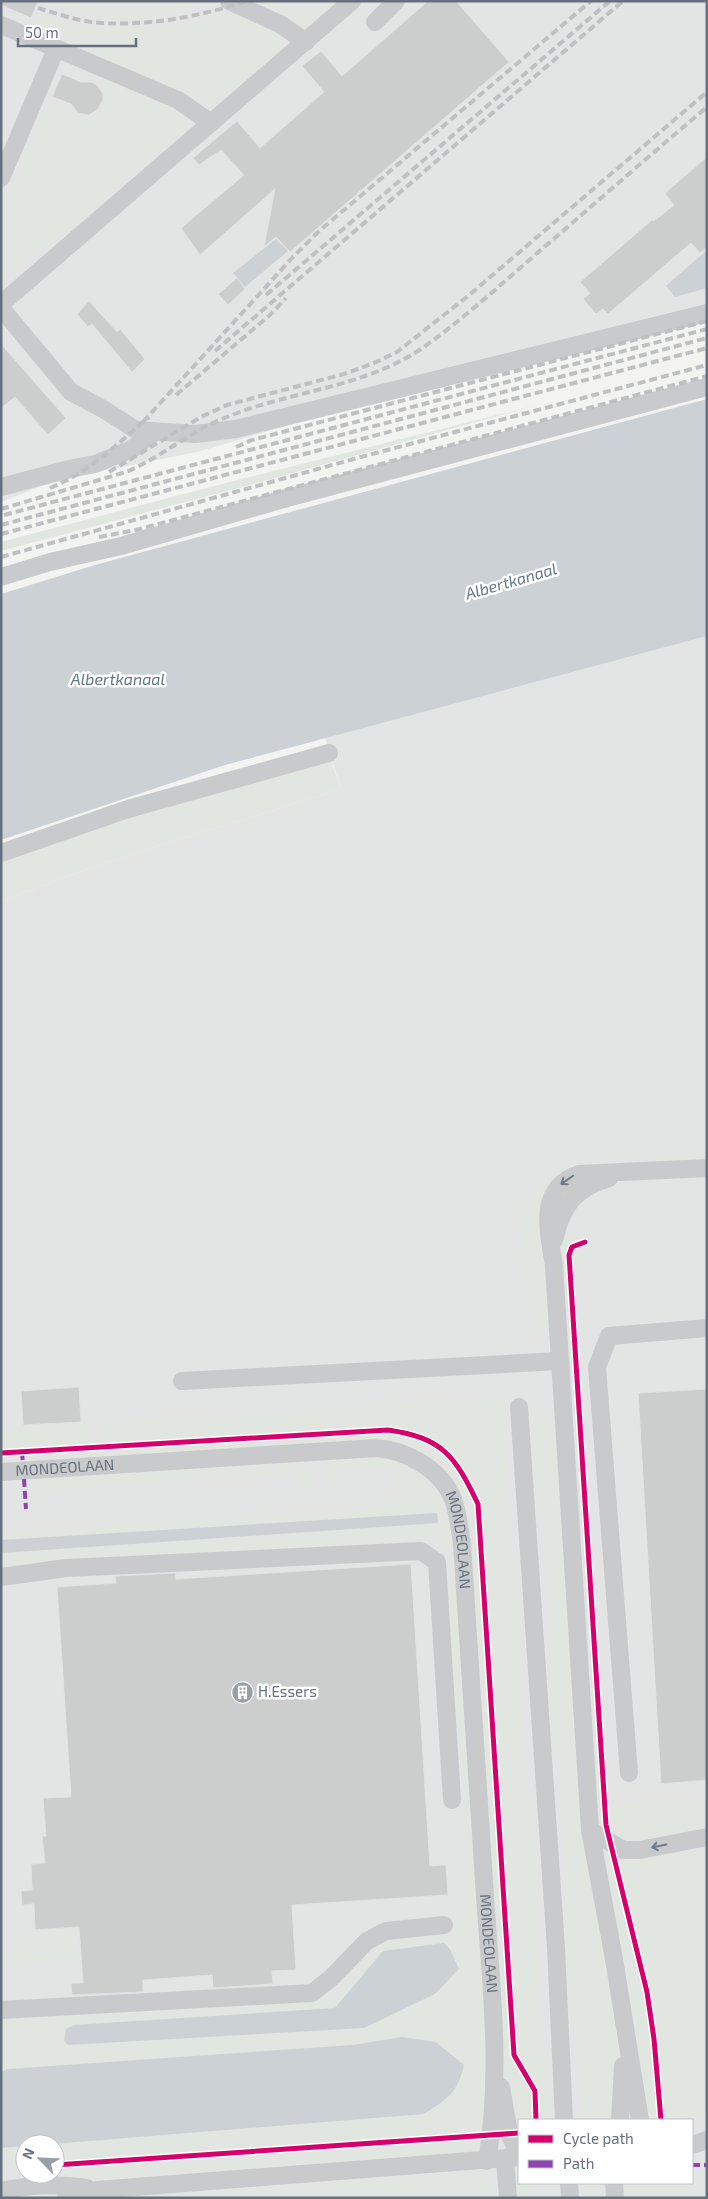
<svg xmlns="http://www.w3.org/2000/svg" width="708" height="2199" font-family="'Exo 2',sans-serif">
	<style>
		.built { fill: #e3e5e4; fill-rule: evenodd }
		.green { fill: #e2e6e0 }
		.water { fill: #ccd1d5 }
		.building { fill: #cccece; stroke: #e2e2e2 }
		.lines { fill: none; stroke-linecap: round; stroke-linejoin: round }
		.minor { stroke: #c9cacb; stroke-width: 18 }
		.rail { stroke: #bfc0c2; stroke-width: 4; stroke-dasharray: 8 4; stroke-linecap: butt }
		.quiet { stroke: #8e44ad; stroke-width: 4; stroke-dasharray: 8 4; stroke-linecap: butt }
		.cycleway-casing { stroke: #fff; stroke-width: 8 }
		.cycleway { stroke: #d6006c; stroke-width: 5 }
		.oneway { stroke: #707987 }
		.labels { text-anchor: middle; stroke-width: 5; stroke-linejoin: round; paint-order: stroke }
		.street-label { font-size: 15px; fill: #66707f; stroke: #fff }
		.poi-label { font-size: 15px; fill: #66707f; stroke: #fff; text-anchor: start }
		.water-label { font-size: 16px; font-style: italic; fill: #677783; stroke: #fff }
	</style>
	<rect width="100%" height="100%" fill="#f3f3f2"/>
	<g class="built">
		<polygon points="1,1 707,1 707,316 367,402 197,452 102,471 41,486 1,502"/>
		<path d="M707,636V2198H1V901L104,863L341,789L325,738ZM519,2120H692V2183H519ZM25,2144H55V2174H25Z"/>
	</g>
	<g class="green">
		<path d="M40,1H193L189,11C136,20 91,21 40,3Z"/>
		<path d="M263,1H339C332,7 323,18 315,21C294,29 271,14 252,5Z"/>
		<path d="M234,12L280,35L279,52C252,76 232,105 192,96L30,26L37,14C84,29 120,33 170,27C191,25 213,17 234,12Z"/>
		<polygon points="101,80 178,113 182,126 180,135 1,282 1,208 50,100 89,120 102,112 107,97"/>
		<polygon points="537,405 242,487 1,551 1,542 237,480"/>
		<polygon points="330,757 341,789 104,863 1,901 1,859 83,831"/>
		<polygon points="707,1152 707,1160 661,1163 660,1157"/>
		<polygon points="573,1164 573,1170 562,1174 549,1330 542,1330 531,1341 521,1208 565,1165"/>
		<polygon points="534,1395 549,1435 557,1443 582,1828 589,1884 605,1953 615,2024 618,2054 615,2120 580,2120"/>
		<path d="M503,1397L549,2120H540C539,2111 540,2101 538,2092C534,2075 520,2062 516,2045L483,1510C468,1460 441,1435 389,1425L113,1443L106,1437V1423Z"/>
		<polygon points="87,1423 89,1444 1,1450 1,1428"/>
		<path d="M367,1434C376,1434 385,1433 394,1434C403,1435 412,1439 420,1443C459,1460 470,1489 476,1529L511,2057L530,2092L532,2119L519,2120V2128H515L506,2076L472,1571C470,1548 472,1520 464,1498C450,1461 416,1441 377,1441L276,1447L281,1439Z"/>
		<polygon points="261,1440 268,1448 138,1456 137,1449"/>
		<path d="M372,1458C415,1463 443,1493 452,1534L486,2031L487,2128L483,2131L55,2162V2144H25V2164L1,2166V2020L333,2001L381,1945L438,1939L472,1909L444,1536L220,1555L1,1569V1533L386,1509V1496H400L399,1479L396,1478V1467L337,1471V1482L327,1484L325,1466L332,1465V1460Z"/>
		<polygon points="304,1462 305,1468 311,1467 313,1485 301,1485 300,1473 277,1475 276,1463"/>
		<polygon points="270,1464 271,1475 28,1491 26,1479"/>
		<polygon points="707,1799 707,1831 630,1839 612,1831 607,1805"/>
		<polygon points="707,1849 707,2117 672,2119 664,2112 658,2032 652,1994 616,1858 629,1858"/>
		<polygon points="602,1857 608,1857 643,1988 652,2052 656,2113 653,2119 648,2120"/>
		<polygon points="77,1932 79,1961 1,1967 1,1958 14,1950 20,1936"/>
		<polygon points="482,2140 478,2148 465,2155 92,2182 33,2181 35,2174 55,2174 55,2172 355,2152"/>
		<path d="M472,2173C487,2178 493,2184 500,2198H111Z"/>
		<polygon points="521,2183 536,2183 537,2198 516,2198"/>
		<polygon points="584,2183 600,2183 605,2198 585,2198"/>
		<polygon points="623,2183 690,2183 691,2198 621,2198 620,2190"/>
	</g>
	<g class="water">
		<polygon points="276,239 288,251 245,287 233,273"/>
		<polygon points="707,250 707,288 675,297 666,286"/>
		<polygon points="707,399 707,636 225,765 1,840 1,594 95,565"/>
		<polygon points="437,1513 438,1523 1,1553 1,1540"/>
		<polygon points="444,1943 450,1949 459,1969 435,1994 364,2028 68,2045 64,2041 66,2029 74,2025 335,2008 383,1951"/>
		<path d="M402,2037L436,2042L464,2065C457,2094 448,2098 424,2114L52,2144H25V2146L1,2148V2072L8,2069L352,2045Z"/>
	</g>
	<g class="building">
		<polygon points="1,1 38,1 31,18 1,5"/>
		<polygon points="428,1 456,1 509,62 290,252 276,237 264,247 275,189 200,255 181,228 244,175 221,150 199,165 193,158 237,121 260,148 324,92 302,66 321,51 342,76"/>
		<polygon points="62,74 81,82 92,82 97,85 103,94 103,100 98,109 89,115 83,114 78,113 71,104 52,97"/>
		<polygon points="707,157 707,247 700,253 691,243 608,314 603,309 596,314 583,299 590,293 580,282 652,220 654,221 674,205 665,193"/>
		<polygon points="237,278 245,289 228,305 218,294"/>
		<polygon points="89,301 117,332 120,329 145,359 132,372 92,324 88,327 77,314"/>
		<polygon points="1,344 66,418 48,435 15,397 1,408"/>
		<polygon points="79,1387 81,1422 23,1425 21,1391"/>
		<polygon points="707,1389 707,1780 661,1784 638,1393"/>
		<polygon points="411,1564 430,1866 446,1865 448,1895 292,1905 296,1970 272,1971 273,1984 213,1988 212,1975 143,1980 143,1992 72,1995 71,1983 83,1983 79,1927 35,1930 34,1904 22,1905 21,1891 32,1890 31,1864 45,1863 42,1836 46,1836 43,1798 71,1797 57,1587 116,1583 115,1576 176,1573 176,1579"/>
	</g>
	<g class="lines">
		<g class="minor">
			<polyline points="229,1 280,24 306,42"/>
			<polyline points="375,22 396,1"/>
			<polyline points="1,25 178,100 211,123"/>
			<polyline points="1,178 56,49"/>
			<polyline points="1,304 352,1"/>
			<polyline points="1,308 71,392 103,409 136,430 195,434 236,429 707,313"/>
			<polyline points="1,487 69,469 95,464 132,449 155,432"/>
			<polyline points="1,577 50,562 121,546 287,498 707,387"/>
			<polyline points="1,853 128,809 329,753"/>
			<path d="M554,1240C562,1205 575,1188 609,1178"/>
			<polyline points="182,1381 560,1361"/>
			<polyline points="519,1407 556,1948 564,2120"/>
			<path id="s1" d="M1,1472L376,1448C406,1450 441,1469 453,1499C458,1513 460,1530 462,1544C470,1662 478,1779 485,1896C491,1984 502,2074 487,2161"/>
			<polyline points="1,1577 66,1568 421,1551 437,1562 452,1800"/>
			<polyline points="629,1773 597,1367 609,1336 707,1328"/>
			<polyline points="590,1830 623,1850 640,1850 707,1837"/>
			<polyline points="1,2010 312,1993 331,1978 367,1941 386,1931 444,1925"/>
			<polyline points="501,2087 509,2133 519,2155"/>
			<polyline points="620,2120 623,2066"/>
			<path d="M640,2120L614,1959L590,1830L554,1266C549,1232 536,1189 579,1174L707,1168"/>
			<polyline points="692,2145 707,2140"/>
			<polyline points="505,2159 508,2198"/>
			<polyline points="569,2183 570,2198"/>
			<polyline points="614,2183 615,2198"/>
			<path d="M1,2191C32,2184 56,2184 87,2188"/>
			<polyline points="66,2198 97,2190 519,2157"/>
		</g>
		<g class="rail">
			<path d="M38,8C58,14 80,22 102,23C151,26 201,16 247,1"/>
			<polyline points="266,295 610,1"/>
			<polyline points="215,351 623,1"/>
			<polyline points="176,395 270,315 286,298"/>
			<polyline points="143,422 293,257 318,232 591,1"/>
			<polyline points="236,447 252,440 707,321"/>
			<polyline points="109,472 201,417 227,405 344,374 374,363 397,352 468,296 707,92"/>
			<path d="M50,488C91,471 116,445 149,417"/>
			<path d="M1,509L126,472C160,458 188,433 222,419C287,391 361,389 421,349C461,321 498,287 535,255C592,206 649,156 707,107"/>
			<polyline points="4,515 707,329"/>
			<polyline points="1,525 707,338"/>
			<polyline points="1,534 707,348"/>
			<polyline points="99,537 136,530 707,376"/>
			<polyline points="1,557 361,457 707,365"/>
		</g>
		<g class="quiet">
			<polyline points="22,1452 23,1464"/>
			<polyline points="24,1479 26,1509"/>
			<polyline points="692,2165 707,2165"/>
		</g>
		<defs>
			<g id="cycleway">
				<polyline points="585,1242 572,1247 569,1255 606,1825 647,1992 654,2039 661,2120"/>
				<path d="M1,1453L388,1430C443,1438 455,1456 478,1504L514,2055L535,2091L536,2120"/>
				<polyline points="55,2165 519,2133"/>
			</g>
		</defs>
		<use href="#cycleway" class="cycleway-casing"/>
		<use href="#cycleway" class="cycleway"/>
	</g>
	<defs><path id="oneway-shaft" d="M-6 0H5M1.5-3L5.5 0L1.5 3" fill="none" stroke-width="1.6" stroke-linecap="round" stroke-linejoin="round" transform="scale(1.25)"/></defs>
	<g class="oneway">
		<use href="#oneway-shaft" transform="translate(567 1180) rotate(145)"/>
		<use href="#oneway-shaft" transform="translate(659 1846) rotate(168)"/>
	</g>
	<defs>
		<symbol id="building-disc" viewBox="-11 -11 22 22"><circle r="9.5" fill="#979ea7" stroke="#fff"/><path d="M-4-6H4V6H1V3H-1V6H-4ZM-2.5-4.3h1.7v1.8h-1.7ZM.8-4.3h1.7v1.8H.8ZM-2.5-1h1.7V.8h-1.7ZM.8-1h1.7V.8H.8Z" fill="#fff"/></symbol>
	</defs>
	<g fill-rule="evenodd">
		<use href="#building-disc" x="230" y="1680" width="25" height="25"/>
	</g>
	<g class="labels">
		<g class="street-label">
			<text dy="5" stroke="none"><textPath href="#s1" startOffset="64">MONDEOLAAN</textPath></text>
			<text dy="5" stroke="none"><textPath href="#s1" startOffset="514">MONDEOLAAN</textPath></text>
			<text dy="5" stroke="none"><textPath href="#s1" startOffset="919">MONDEOLAAN</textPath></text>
		</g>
		<g class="poi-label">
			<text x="258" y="1697">H.Essers</text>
		</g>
		<g class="water-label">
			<text transform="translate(511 581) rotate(-16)" y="6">Albertkanaal</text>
			<text x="118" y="685">Albertkanaal</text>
		</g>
	</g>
	<rect width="708" height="2199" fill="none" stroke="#66707f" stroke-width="5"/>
	<rect x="518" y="2119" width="175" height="65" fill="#ffffff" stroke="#c2c6cc"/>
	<rect x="528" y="2135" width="25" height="8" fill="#d6006c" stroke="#c2c6cc"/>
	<text x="563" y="2144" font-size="15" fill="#66707f">Cycle path</text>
	<rect x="528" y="2160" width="25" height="8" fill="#8e44ad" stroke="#c2c6cc"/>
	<text x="563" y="2169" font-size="15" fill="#66707f">Path</text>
	<g transform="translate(40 2159) rotate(294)"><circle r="24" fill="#ffffff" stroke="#c2c6cc"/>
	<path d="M0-4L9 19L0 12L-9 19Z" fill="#979ea7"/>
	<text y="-8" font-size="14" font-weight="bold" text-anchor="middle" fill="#66707f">N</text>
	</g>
	<path d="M18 38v8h118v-8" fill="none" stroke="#66707f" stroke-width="2.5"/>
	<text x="25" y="38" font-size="15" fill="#66707f" stroke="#ffffff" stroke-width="4" paint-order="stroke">50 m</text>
</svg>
